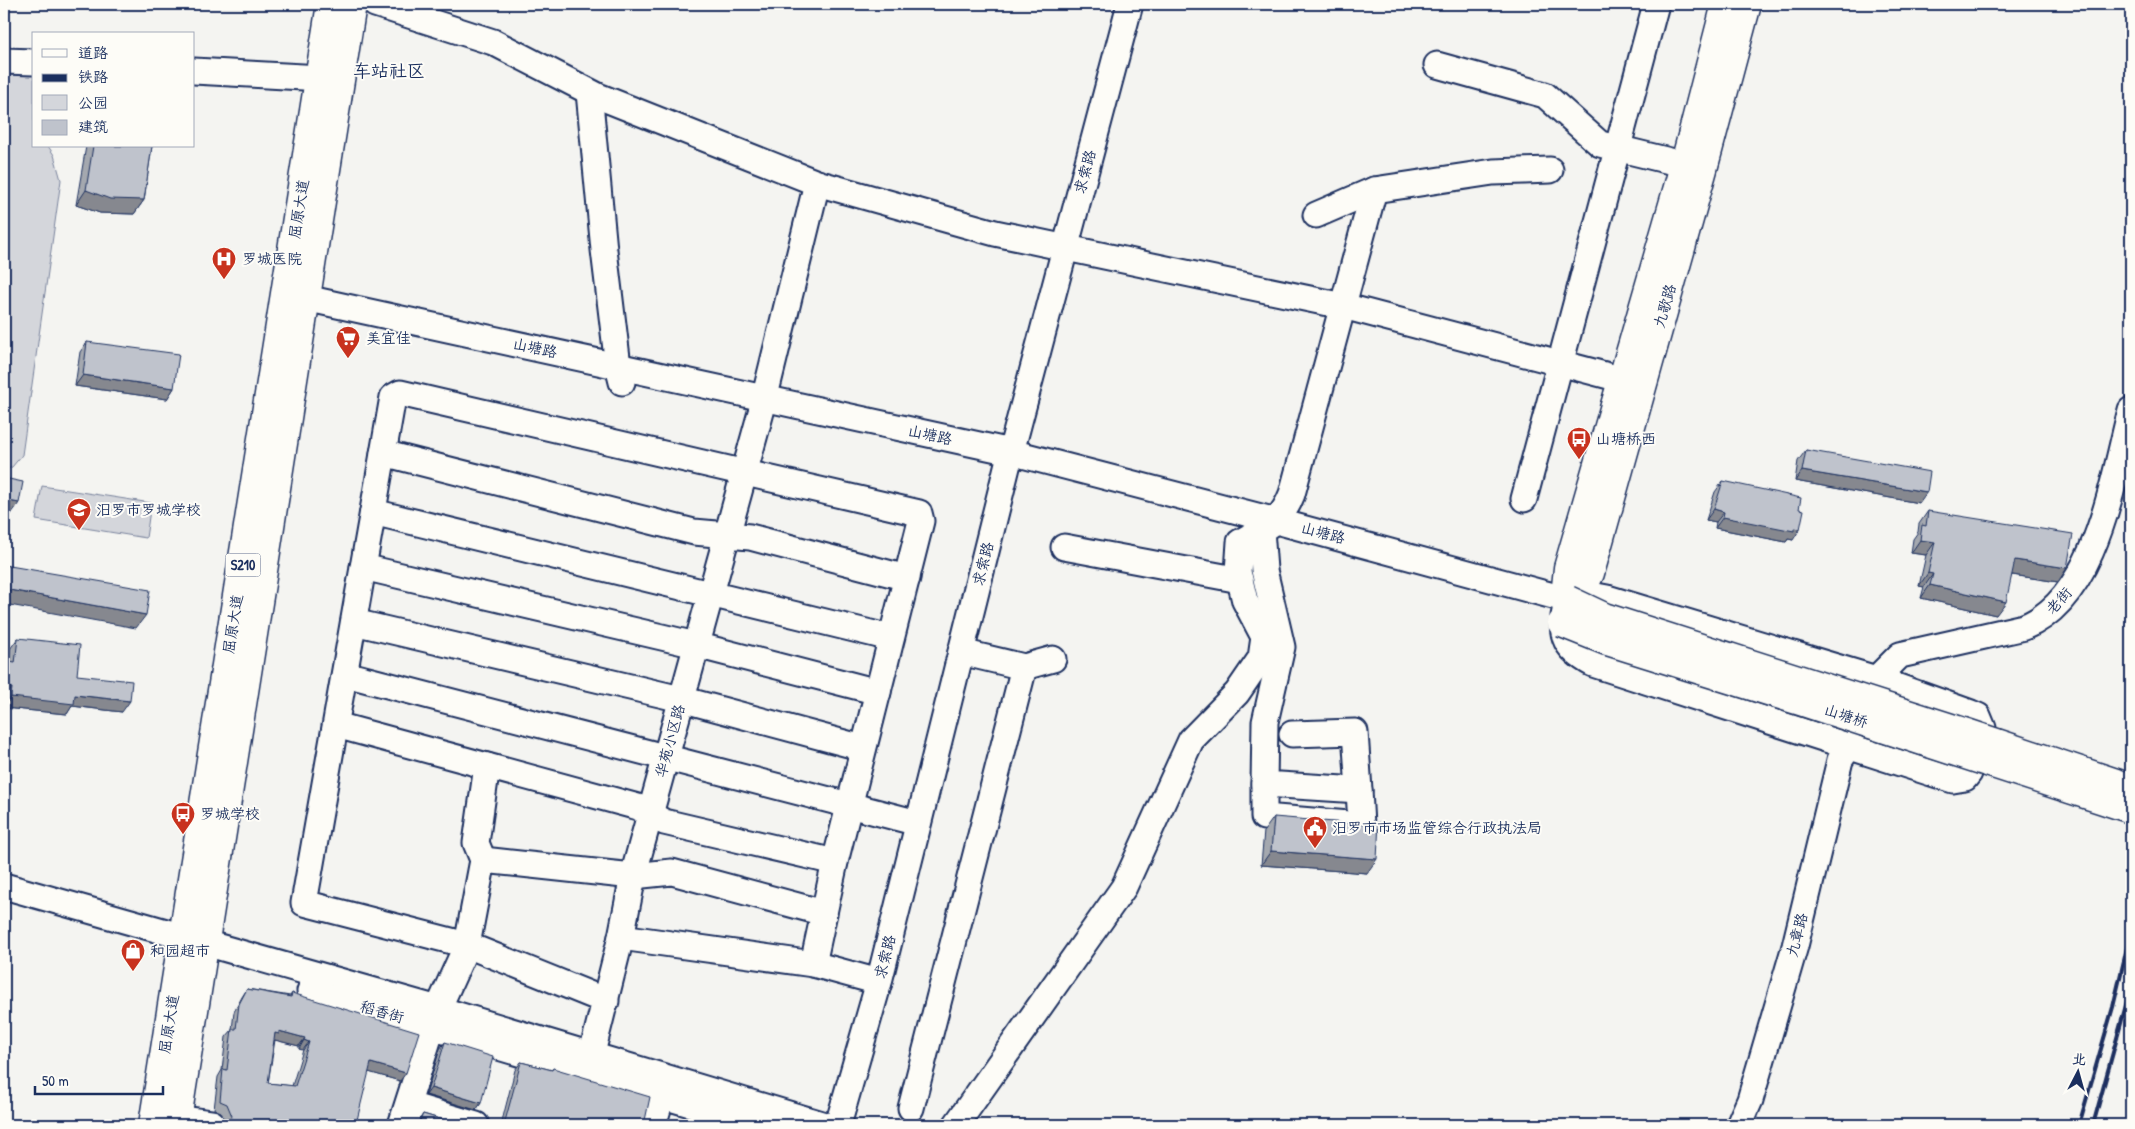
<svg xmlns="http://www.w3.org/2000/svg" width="2135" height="1129" font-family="'Patrick Hand','LXGW WenKai TC',sans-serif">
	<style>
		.green { fill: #d4d6db; stroke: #78829c }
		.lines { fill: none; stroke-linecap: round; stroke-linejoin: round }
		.minor-casing { stroke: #1b2f5e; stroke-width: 29 }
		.major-casing { stroke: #1b2f5e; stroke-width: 31 }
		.minor { stroke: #fdfcf7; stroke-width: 25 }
		.major { stroke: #fdfcf7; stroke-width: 28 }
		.rail { stroke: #1b2f5e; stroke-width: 4 }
		.major-bridge-casing { stroke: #1b2f5e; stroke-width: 31; stroke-linecap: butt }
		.major-bridge { stroke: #fdfcf7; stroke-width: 28 }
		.wall { fill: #a4a8af; stroke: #1b2f5e; fill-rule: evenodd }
		.shaded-wall { fill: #86888f; stroke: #1b2f5e }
		.building { fill: #bfc3cc; stroke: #1b2f5e; fill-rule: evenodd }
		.labels { text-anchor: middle; stroke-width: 4; stroke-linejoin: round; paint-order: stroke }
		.shield { fill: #fdfcf7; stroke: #5f6c8c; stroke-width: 1 }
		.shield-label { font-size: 14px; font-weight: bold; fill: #1b2f5e }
		.street-label { font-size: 15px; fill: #1b2f5e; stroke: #fdfcf7 }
		.poi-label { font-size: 15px; fill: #1b2f5e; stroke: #fdfcf7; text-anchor: start }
		.quarter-label { font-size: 18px; fill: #1b2f5e; stroke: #fdfcf7 }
	</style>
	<rect width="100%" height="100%" fill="#f4f4f1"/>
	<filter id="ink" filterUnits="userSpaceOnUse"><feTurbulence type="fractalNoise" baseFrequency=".02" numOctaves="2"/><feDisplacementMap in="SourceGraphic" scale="10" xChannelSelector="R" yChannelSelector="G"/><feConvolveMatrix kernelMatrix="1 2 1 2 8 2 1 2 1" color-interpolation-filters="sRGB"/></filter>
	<g filter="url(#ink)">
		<g class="green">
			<polygon points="4,73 34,75 34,146 48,146 54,155 61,180 22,455 12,467 4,471"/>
			<polygon points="42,486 151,503 146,538 36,520"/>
		</g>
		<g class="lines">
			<defs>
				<g id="minor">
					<polyline points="375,4 493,42 598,96 817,183 995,233 1343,306 1643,385"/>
					<polyline points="4,61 34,62"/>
					<polyline points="1437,65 1545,95 1600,144 1703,169"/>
					<polyline points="194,71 340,79"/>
					<polyline points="589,92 604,250 618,366 622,382"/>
					<polyline points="1316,215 1374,190 1493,172 1550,170"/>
					<path d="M287,294L1011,452L1276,521L1568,600L1591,595L1607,598L1876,679L1971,713L1978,716L1983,728L1969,773L1965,778L1953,780L1593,664C1567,650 1558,636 1566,607"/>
					<polyline points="383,453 694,532 750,537 907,578"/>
					<polyline points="1524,499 1656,4"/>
					<polyline points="373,512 891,638"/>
					<polyline points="1261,530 1264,570 1282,647 1265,722 1264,784 1359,790 1355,732 1292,734"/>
					<polyline points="1064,547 1240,580"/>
					<polyline points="363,567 696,645 878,692"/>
					<polyline points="354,622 681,699 863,748"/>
					<polyline points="961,652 1024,667 1053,659"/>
					<polyline points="345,674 918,823"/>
					<path d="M1876,679L1900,655L2024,627C2097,598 2113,478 2131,410"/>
					<polyline points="336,725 638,807 664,822 835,862"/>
					<polyline points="1264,784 1264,817 1361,825 1359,790"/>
					<polyline points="483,860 633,876 672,872 824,913"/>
					<polyline points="4,886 438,1009 825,1125"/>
					<polyline points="621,937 813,964 879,982"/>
					<polyline points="310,991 761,1125"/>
					<polyline points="606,1001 467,945 304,903 393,397 400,393 919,513 921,521 835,862 813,964"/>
					<polyline points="587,1073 621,937 633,876 761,412 817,183"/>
					<polyline points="409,1105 476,1125"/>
					<polyline points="911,1108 1024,667"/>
					<polyline points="177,1118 212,1123"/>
					<polyline points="401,1125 438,1009 467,945 483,860 476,843 487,766"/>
					<polyline points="653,1125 662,1096"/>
					<polyline points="838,1125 879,982 1007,467 1130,4"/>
					<path d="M956,1125L1124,887L1191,740L1237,693L1261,658L1264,637L1245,601L1238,572L1240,542C1266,527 1281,523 1292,494L1374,190"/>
					<polyline points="1739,1125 1750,1100 1795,946 1840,760 1850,745"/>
				</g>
				<g id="major">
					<polyline points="1726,4 1685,163 1568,568 1566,587 1568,600 1582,589 1590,573 1703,169 1747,4"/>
					<polyline points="153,1125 331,4"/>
					<polyline points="176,1125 352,4"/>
				</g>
			</defs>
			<use href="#minor" class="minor-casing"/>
			<use href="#major" class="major-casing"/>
			<use href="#minor" class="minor"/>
			<use href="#major" class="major"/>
			<g class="rail">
				<polyline points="2079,1125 2113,1007 2131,931"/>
				<polyline points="2093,1125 2131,987"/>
			</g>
			<defs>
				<g id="major-bridge">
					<polyline points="1568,600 1604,617 1967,733 2131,788"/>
					<polyline points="1562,623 1607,641 1800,701 2131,809"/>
				</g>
			</defs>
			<use href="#major-bridge" class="major-bridge-casing"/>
			<use href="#major-bridge" class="major-bridge"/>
		</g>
		<g class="wall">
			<polygon points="86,146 152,146 144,200 134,214 100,213 76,205"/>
			<polygon points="87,342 174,388 167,399 75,386 80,352"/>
			<polygon points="1806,450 1919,503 1795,481 1798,461"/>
			<polygon points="1723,481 1793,540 1788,539 1786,542 1715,528 1716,522 1706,520 1715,492"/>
			<polygon points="1928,511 2058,582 2012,575 1996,615 1921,598 1924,587 1919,586 1926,555 1911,553 1913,539 1918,532 1919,524"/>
			<polygon points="18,638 122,712 72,706 67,714 4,708 5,699 4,698 4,661 9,662 10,649"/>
			<polygon points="1274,817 1367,873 1261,865 1264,831"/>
			<path d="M247,989L290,996L292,993L400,1081L369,1072L226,1125L221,1112L214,1109L218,1077L222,1070L226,1037L232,1030L234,1012L242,997ZM275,1040L299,1046V1049L303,1050L292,1086L268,1083Z"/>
			<polygon points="445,1042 481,1103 476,1110 426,1095 440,1049"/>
			<polygon points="521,1062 552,1070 553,1068 644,1125 501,1125 515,1070"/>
			<polygon points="423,1114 460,1125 416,1125"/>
		</g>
		<g class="shaded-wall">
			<polygon points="86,190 144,200 134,214 100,213 76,205"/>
			<polygon points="83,375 174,388 167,399 75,386"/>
			<polygon points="1802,471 1927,492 1919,503 1795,481"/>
			<polygon points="4,500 19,503 9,517 4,516"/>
			<polygon points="1714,509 1724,512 1716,522 1706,520"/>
			<polygon points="1723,517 1794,528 1800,529 1793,540 1788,539 1786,542 1715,528"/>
			<polygon points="1920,540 1935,542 1926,555 1911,553"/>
			<polygon points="2015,560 2067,568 2058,582 2006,574"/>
			<polygon points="1928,573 1933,574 1924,587 1919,586"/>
			<polygon points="1930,585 2006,602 1996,615 1921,598"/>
			<polygon points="4,589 146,615 136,628 4,604"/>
			<polygon points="4,687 12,688 5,699 4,698"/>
			<polygon points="75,695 130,701 122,712 72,706 67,714 4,708 11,697"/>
			<polygon points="1271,851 1377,859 1367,873 1261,865"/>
			<polygon points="279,1031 305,1038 299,1046 275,1040 273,1042 275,1033"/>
			<polygon points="304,1040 309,1042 303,1050 299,1049"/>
			<polygon points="371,1063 406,1073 400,1081 365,1071"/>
			<polygon points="431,1088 481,1103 476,1110 426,1095"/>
		</g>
		<g class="building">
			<polygon points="93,146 152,146 144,200 110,199 86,190"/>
			<polygon points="87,342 179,354 174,388 83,375"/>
			<polygon points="1806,450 1930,472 1927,492 1802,471"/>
			<polygon points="4,478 23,482 19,503 4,500"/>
			<polygon points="1723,481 1801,498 1799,509 1804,510 1800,529 1794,528 1794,531 1723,517 1724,512 1714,509"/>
			<polygon points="1928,511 2073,534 2067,568 2015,560 2006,602 1930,585 1933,574 1928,573 1935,542 1920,540 1922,525 1926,526"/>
			<polygon points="4,565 150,590 146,615 4,589"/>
			<polygon points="18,638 80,645 77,675 132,681 130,701 75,695 74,704 11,697 12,688 4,687 4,661 15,663"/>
			<polygon points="1274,817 1370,825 1379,822 1377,859 1271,851"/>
			<path d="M247,989L291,997L292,993L419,1032L406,1073L371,1063L356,1124L365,1125H226L229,1124L232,1116L227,1104L220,1101L223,1069L227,1070L232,1029H236L239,1004ZM279,1031L305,1038L304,1040L309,1042L295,1086L268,1083L275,1033L279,1034Z"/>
			<polygon points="445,1042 493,1057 481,1103 431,1088"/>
			<polygon points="521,1062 552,1070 553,1068 650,1097 644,1125 504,1125"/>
			<polygon points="423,1114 460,1125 418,1125"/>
			<polygon points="494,1123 501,1125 492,1125"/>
		</g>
	</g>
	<defs>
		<symbol id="hospital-pin" viewBox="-11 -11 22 30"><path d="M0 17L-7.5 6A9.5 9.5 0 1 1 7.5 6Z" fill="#c8321e" stroke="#fdfcf7"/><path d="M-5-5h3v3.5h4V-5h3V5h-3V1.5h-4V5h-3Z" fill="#fff"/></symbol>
		<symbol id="supermarket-pin" viewBox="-11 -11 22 30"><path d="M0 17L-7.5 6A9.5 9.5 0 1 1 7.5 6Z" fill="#c8321e" stroke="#fdfcf7"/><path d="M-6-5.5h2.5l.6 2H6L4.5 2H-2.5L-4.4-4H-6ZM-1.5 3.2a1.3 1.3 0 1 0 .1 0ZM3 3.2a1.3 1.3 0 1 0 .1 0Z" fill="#fff"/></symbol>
		<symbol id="bus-pin" viewBox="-11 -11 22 30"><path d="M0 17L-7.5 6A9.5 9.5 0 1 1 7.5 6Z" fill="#c8321e" stroke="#fdfcf7"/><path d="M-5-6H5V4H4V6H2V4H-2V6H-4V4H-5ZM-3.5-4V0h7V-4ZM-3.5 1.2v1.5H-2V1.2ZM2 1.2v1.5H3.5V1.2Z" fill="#fff"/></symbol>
		<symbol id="school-pin" viewBox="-11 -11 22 30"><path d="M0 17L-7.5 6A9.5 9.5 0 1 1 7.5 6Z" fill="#c8321e" stroke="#fdfcf7"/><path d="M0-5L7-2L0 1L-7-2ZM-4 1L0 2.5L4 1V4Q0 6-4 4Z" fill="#fff"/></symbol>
		<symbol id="civic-pin" viewBox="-11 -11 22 30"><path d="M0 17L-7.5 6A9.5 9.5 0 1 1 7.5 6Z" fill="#c8321e" stroke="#fdfcf7"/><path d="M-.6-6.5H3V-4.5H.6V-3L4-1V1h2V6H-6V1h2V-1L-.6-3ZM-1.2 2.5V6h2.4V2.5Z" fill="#fff"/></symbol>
		<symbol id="shop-pin" viewBox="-11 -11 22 30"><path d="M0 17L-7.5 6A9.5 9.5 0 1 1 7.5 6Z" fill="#c8321e" stroke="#fdfcf7"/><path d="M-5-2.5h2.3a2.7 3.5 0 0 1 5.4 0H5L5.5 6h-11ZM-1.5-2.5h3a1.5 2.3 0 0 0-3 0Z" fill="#fff"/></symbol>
	</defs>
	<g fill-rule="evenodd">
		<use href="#hospital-pin" x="210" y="245" width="28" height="38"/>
		<use href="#supermarket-pin" x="334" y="324" width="28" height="38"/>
		<use href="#bus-pin" x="1565" y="425" width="28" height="38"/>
		<use href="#school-pin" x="65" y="496" width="28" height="38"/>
		<use href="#bus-pin" x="169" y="800" width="28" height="38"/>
		<use href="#civic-pin" x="1301" y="814" width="28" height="38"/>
		<use href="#shop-pin" x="119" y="937" width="28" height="38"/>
	</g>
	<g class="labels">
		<rect class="shield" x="225.5" y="553.5" width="35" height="23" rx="4"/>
		<g class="shield-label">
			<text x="243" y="570">S210</text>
		</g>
		<g class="street-label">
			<text transform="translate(1085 172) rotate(-75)" y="5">求索路</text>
			<text transform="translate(299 209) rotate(-81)" y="5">屈原大道</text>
			<text transform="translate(1665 306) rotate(-74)" y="5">九歌路</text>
			<text transform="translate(535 348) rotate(12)" y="5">山塘路</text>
			<text transform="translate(930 435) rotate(12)" y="5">山塘路</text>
			<text transform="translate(1323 533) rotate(15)" y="5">山塘路</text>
			<text transform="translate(983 564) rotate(-76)" y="5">求索路</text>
			<text transform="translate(2059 601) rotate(-48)" y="5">老街</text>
			<text transform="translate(233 624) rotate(-81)" y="5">屈原大道</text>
			<text transform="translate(1846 716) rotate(18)" y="5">山塘桥</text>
			<text transform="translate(670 741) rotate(-75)" y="5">华苑小区路</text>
			<text transform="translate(1797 935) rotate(-76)" y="5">九章路</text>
			<text transform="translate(885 957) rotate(-76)" y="5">求索路</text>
			<text transform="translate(382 1012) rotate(16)" y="5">稻香街</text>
			<text transform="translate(169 1024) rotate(-81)" y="5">屈原大道</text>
		</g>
		<g class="poi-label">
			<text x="242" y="264">罗城医院</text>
			<text x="366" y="343">美宜佳</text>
			<text x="1596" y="444">山塘桥西</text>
			<text x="96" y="515">汨罗市罗城学校</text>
			<text x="200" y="819">罗城学校</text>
			<text x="1332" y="833">汨罗市市场监管综合行政执法局</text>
			<text x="150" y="956">和园超市</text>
		</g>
		<g class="quarter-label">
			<text x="389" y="77">车站社区</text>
		</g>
	</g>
	<rect width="2135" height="1129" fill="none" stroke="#fdfcf7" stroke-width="20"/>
	<rect x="10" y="10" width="2115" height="1109" fill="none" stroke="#1b2f5e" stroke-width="2" filter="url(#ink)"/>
	<rect x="32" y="32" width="162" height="115" fill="#fdfcf7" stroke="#a3aaba"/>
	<rect x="42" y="49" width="25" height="8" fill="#fdfcf7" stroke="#a3aaba"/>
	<text x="78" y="58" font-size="15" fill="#1b2f5e">道路</text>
	<rect x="42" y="74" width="25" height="8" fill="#1b2f5e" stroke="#a3aaba"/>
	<text x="78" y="82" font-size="15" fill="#1b2f5e">铁路</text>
	<rect x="42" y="95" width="25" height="15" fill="#d4d6db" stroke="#a3aaba"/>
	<text x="78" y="108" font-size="15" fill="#1b2f5e">公园</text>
	<rect x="42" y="120" width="25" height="15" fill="#bfc3cc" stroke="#a3aaba"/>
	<text x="78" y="132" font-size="15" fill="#1b2f5e">建筑</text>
	<g transform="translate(2078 1072) rotate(6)" stroke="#fdfcf7" stroke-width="4" paint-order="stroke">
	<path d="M0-4L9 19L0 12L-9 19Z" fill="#1b2f5e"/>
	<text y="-8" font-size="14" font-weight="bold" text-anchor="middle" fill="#1b2f5e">北</text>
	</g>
	<path d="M35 1086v8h128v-8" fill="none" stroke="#1b2f5e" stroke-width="2.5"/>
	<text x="42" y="1086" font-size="15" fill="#1b2f5e" stroke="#fdfcf7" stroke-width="4" paint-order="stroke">50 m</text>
</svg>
